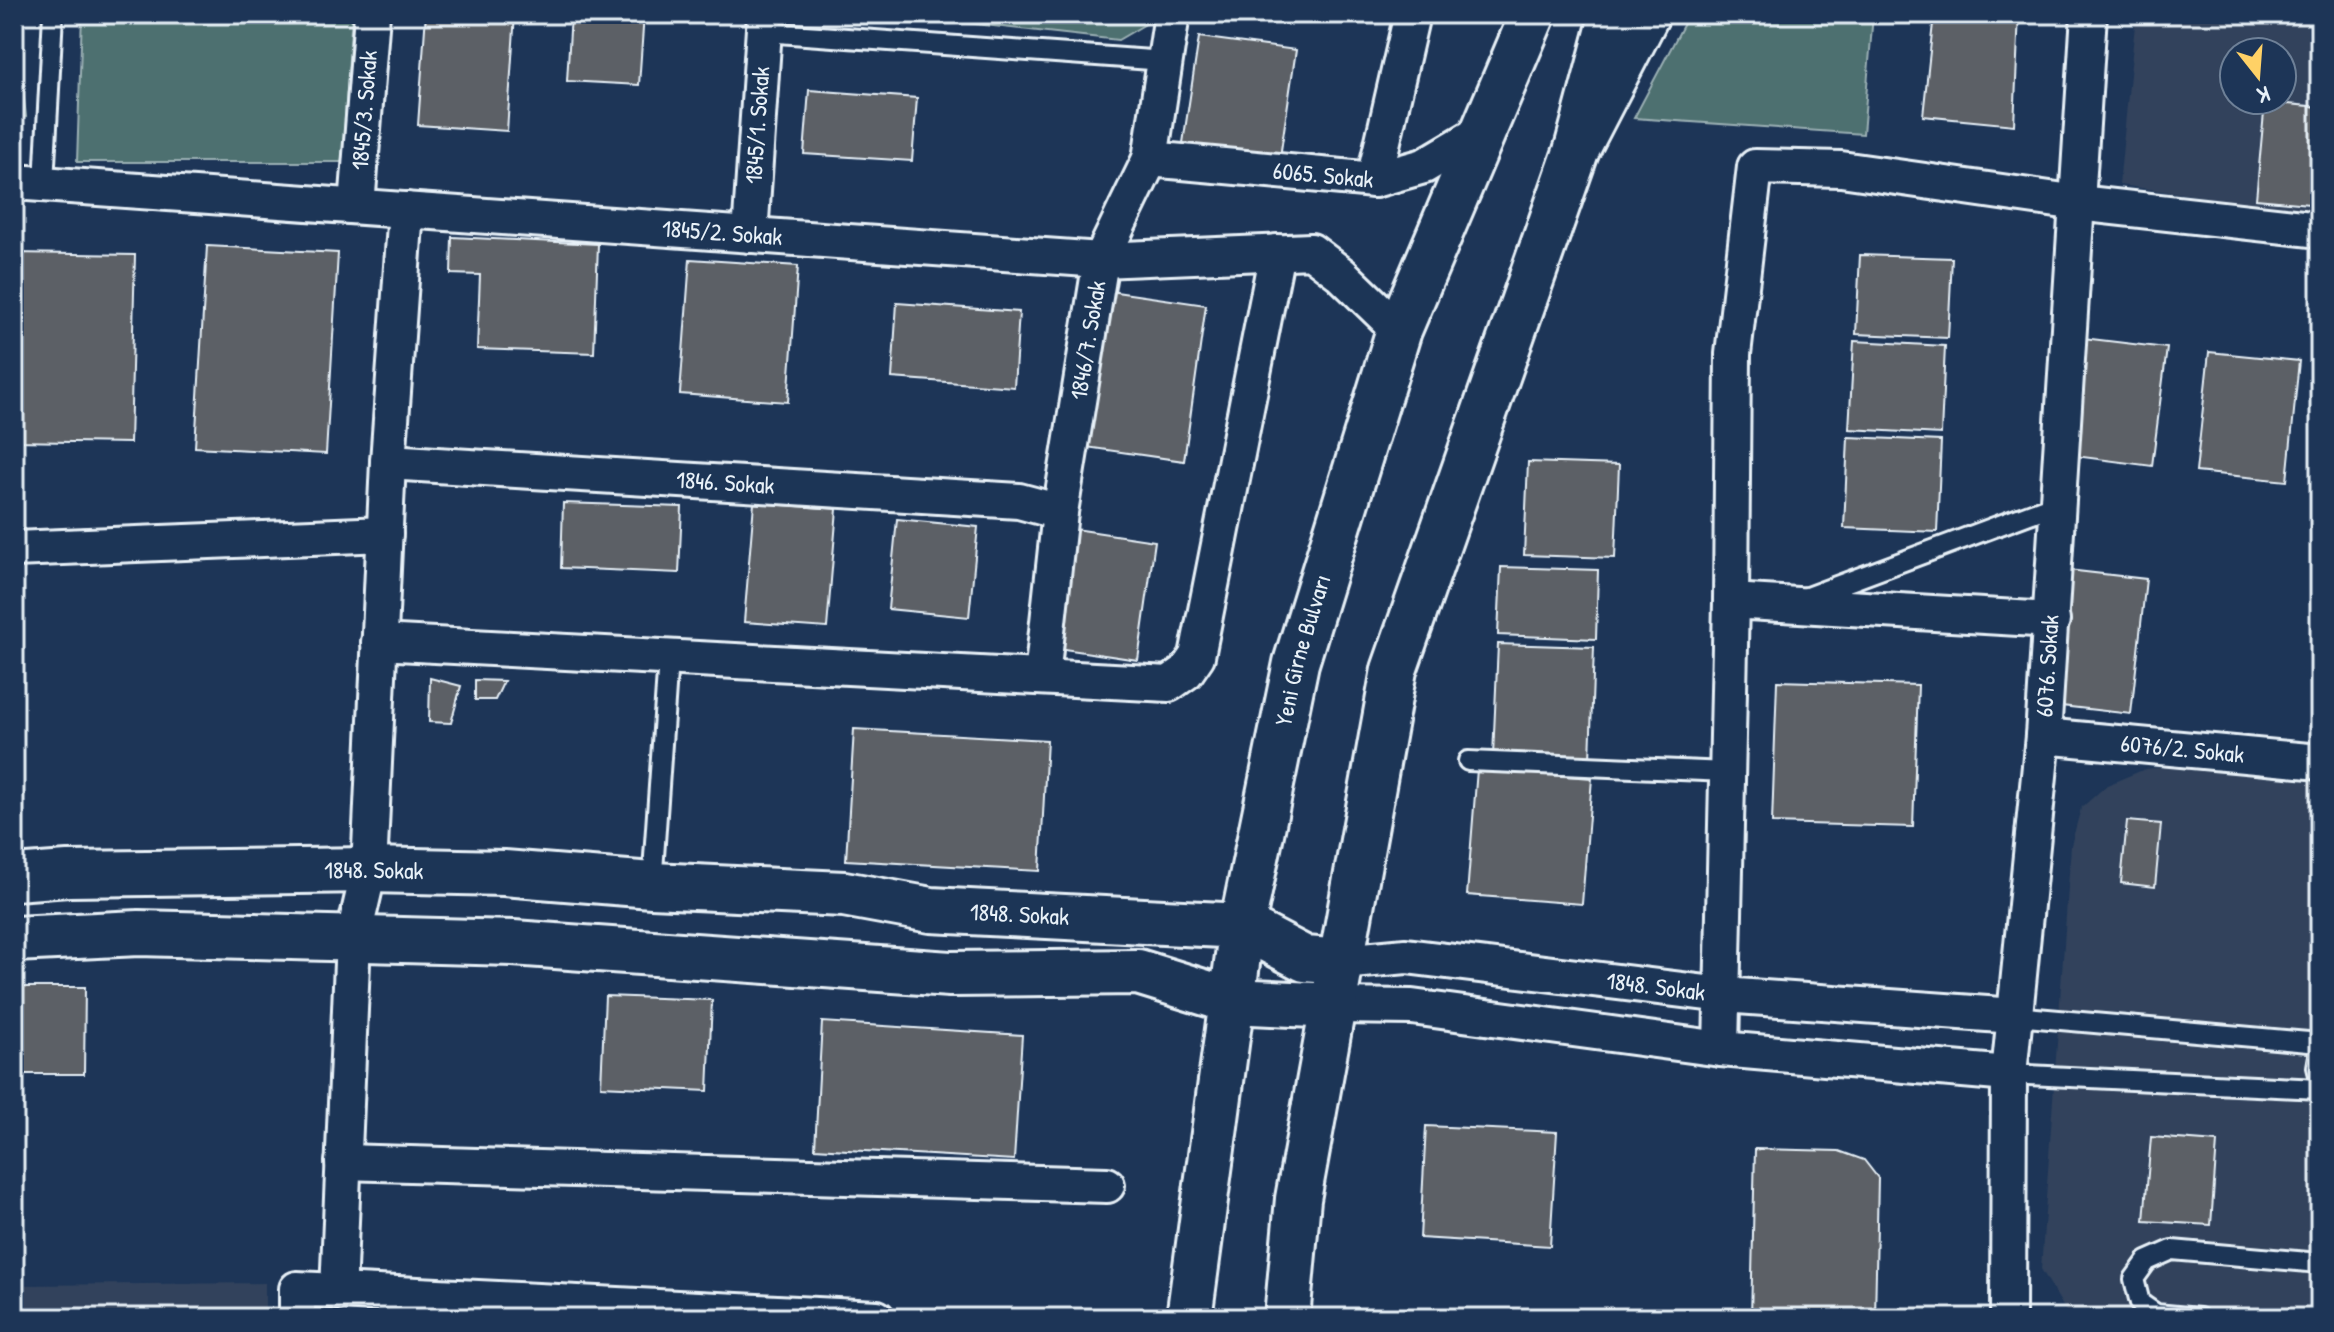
<svg xmlns="http://www.w3.org/2000/svg" width="2334" height="1332" font-family="'Patrick Hand',sans-serif">
	<style>
		.built { fill: #30425c; fill-rule: evenodd }
		.green { fill: #4e6f6f; stroke: #9bb0b4; stroke-width: 2 }
		.building { fill: #5c6066; stroke: #e8f1f8; stroke-width: 2 }
		.lines { fill: none; stroke-linecap: round; stroke-linejoin: round }
		.service-casing { stroke: #e8f1f8; stroke-width: 24 }
		.minor-casing { stroke: #e8f1f8; stroke-width: 40 }
		.secondary-casing { stroke: #e8f1f8; stroke-width: 50 }
		.primary-casing { stroke: #e8f1f8; stroke-width: 50 }
		.trunk-casing { stroke: #e8f1f8; stroke-width: 50 }
		.service { stroke: #1d3557; stroke-width: 18 }
		.minor { stroke: #1d3557; stroke-width: 34 }
		.secondary { stroke: #1d3557; stroke-width: 44 }
		.primary { stroke: #1d3557; stroke-width: 44 }
		.trunk { stroke: #1d3557; stroke-width: 44 }
		.labels { text-anchor: middle; stroke-width: 6; stroke-linejoin: round; paint-order: stroke }
		.street-label { font-size: 24px; fill: #e8f1f8; stroke: #1d3557 }
	</style>
	<rect width="100%" height="100%" fill="#1d3557"/>
	<filter id="ink" filterUnits="userSpaceOnUse"><feTurbulence type="fractalNoise" baseFrequency=".0125" numOctaves="2"/><feDisplacementMap in="SourceGraphic" scale="16" xChannelSelector="R" yChannelSelector="G"/><feConvolveMatrix kernelMatrix="1 2 1 2 8 2 1 2 1" color-interpolation-filters="sRGB"/></filter>
	<g filter="url(#ink)">
		<g class="built">
			<path d="M2136,14H2320V213L2119,185ZM2234,52H2282V100H2234Z"/>
			<polygon points="2188,765 2320,779 2320,1318 2070,1318 2041,1269 2071,845 2081,808 2107,785 2145,769"/>
			<polygon points="265,1283 265,1318 14,1318 14,1285"/>
		</g>
		<g class="green">
			<polygon points="82,14 352,14 342,162 77,162"/>
			<polygon points="885,14 1150,14 1149,22 1118,40"/>
			<polygon points="1689,14 1873,14 1863,134 1634,118"/>
			<polygon points="14,26 16,26 26,117 14,116"/>
		</g>
		<g class="building">
			<polygon points="426,14 515,14 507,131 418,125"/>
			<polygon points="571,14 644,14 639,85 567,81"/>
			<polygon points="1934,14 2019,14 2014,125 1923,116"/>
			<polygon points="1199,37 1296,50 1280,157 1183,143"/>
			<polygon points="809,90 917,98 912,161 804,154"/>
			<polygon points="2265,102 2320,107 2320,205 2256,199"/>
			<polygon points="452,237 598,244 594,353 477,349 480,275 451,274"/>
			<polygon points="207,246 338,253 326,454 195,447"/>
			<polygon points="14,253 135,255 130,443 14,441"/>
			<polygon points="1860,255 1952,258 1948,338 1856,334"/>
			<polygon points="690,259 798,266 788,402 680,394"/>
			<polygon points="1109,291 1206,305 1184,461 1086,447"/>
			<polygon points="897,303 1019,312 1014,387 892,378"/>
			<polygon points="2083,338 2167,348 2152,466 2067,455"/>
			<polygon points="1854,341 1945,346 1941,434 1849,429"/>
			<polygon points="2209,352 2299,361 2287,481 2196,472"/>
			<polygon points="1848,437 1941,441 1937,532 1844,528"/>
			<polygon points="1528,462 1619,465 1615,558 1524,555"/>
			<polygon points="563,503 682,507 679,573 561,568"/>
			<polygon points="754,503 837,509 827,628 744,622"/>
			<polygon points="897,519 978,527 969,617 888,609"/>
			<polygon points="1075,529 1155,541 1138,660 1057,648"/>
			<polygon points="1501,567 1598,570 1596,639 1498,635"/>
			<polygon points="2068,570 2146,579 2131,714 2053,705"/>
			<polygon points="1498,644 1594,647 1590,760 1493,756"/>
			<polygon points="430,678 461,686 451,723 429,722"/>
			<polygon points="475,680 504,681 495,700 475,700"/>
			<polygon points="1777,681 1918,685 1913,827 1772,823"/>
			<polygon points="854,729 1047,740 1040,871 846,860"/>
			<polygon points="1477,769 1592,778 1582,904 1467,895"/>
			<polygon points="2127,821 2161,824 2155,887 2121,883"/>
			<polygon points="14,987 85,987 84,1074 14,1074"/>
			<polygon points="605,996 712,1000 708,1091 601,1086"/>
			<polygon points="822,1022 1022,1035 1014,1160 815,1148"/>
			<polygon points="1426,1126 1557,1132 1550,1246 1420,1238"/>
			<polygon points="2151,1137 2217,1142 2211,1225 2144,1221"/>
			<polygon points="1755,1149 1839,1151 1864,1160 1878,1178 1875,1318 1751,1318"/>
			<polygon points="20,1316 100,1318 20,1318"/>
		</g>
		<g class="lines">
			<defs>
				<g id="service">
					<polyline points="764,32 1165,61"/>
					<polyline points="44,183 53,14"/>
					<polyline points="1807,597 2059,503"/>
					<polyline points="1468,761 1727,772"/>
					<polyline points="652,885 668,659"/>
					<polyline points="2015,1016 2320,1043"/>
					<polyline points="2320,1050 2317,1067 2320,1079"/>
					<polyline points="2009,1074 2320,1089"/>
					<polyline points="2199,1318 2156,1314 2140,1303 2134,1279 2147,1261 2172,1250 2320,1263"/>
				</g>
				<g id="minor">
					<path id="s1" d="M1150,159L1374,180L1412,14"/>
					<polyline points="1374,180 1424,166 1483,131"/>
					<path id="s2" d="M14,182L1101,260L1311,251L1341,274L1399,330"/>
					<path id="s3" d="M357,206L372,14"/>
					<path id="s4" d="M750,235L765,14"/>
					<path id="s5" d="M388,462L1019,501L1060,512"/>
					<polyline points="14,549 385,534"/>
					<polyline points="1731,601 1733,354 1755,167 1841,169 2078,203 2320,230"/>
					<polyline points="379,642 1169,684 1186,672 1197,656 1277,252"/>
					<path id="s6" d="M1042,677L1060,512L1101,260L1150,159L1172,14"/>
					<path id="s7" d="M2043,736L2320,762"/>
					<path id="s8" d="M1342,962L1406,956L1723,995L2015,1016"/>
					<polyline points="1335,1006 1412,1007 1721,1049 2009,1074"/>
					<polyline points="1721,1049 1731,601 2052,620"/>
					<polyline points="343,1162 1107,1185"/>
					<polyline points="338,1292 353,939 369,870 388,462 406,210"/>
					<polyline points="297,1318 297,1289 877,1318"/>
					<path id="s9" d="M2008,1318L2009,1074L2043,736L2089,14"/>
				</g>
				<g id="secondary">
					<path id="s10" d="M14,878L68,874L369,870L504,873L652,885L844,894L931,910L1242,926L1305,959L1342,962"/>
					<polyline points="14,939 139,933 513,943 950,974 1138,972 1232,1001 1335,1006"/>
				</g>
				<g id="primary">
					<path id="s11" d="M1189,1318L1242,926L1296,663L1399,330L1533,14"/>
					<polyline points="1287,1318 1298,1199 1394,670 1577,149 1613,14"/>
				</g>
				<polyline id="trunk" points="1577,149 1647,14"/>
			</defs>
			<use href="#service" class="service-casing"/>
			<use href="#minor" class="minor-casing"/>
			<use href="#secondary" class="secondary-casing"/>
			<use href="#primary" class="primary-casing"/>
			<use href="#trunk" class="trunk-casing"/>
			<use href="#service" class="service"/>
			<use href="#minor" class="minor"/>
			<use href="#secondary" class="secondary"/>
			<use href="#primary" class="primary"/>
			<use href="#trunk" class="trunk"/>
		</g>
	</g>
	<g class="labels">
		<g class="street-label">
			<text dy="8" stroke="none"><textPath href="#s3" startOffset="96">1845/3. Sokak</textPath></text>
			<text dy="8" stroke="none"><textPath href="#s4" startOffset="110">1845/1. Sokak</textPath></text>
			<text dy="8" stroke="none"><textPath href="#s1" startOffset="174">6065. Sokak</textPath></text>
			<text dy="8" stroke="none"><textPath href="#s2" startOffset="710">1845/2. Sokak</textPath></text>
			<text dy="8" stroke="none"><textPath href="#s6" startOffset="340">1846/7. Sokak</textPath></text>
			<text dy="8" stroke="none"><textPath href="#s5" startOffset="338">1846. Sokak</textPath></text>
			<text dy="8" stroke="none"><textPath href="#s11" startOffset="678">Yeni Girne Bulvarı</textPath></text>
			<text dy="8" stroke="none"><textPath href="#s9" startOffset="654">6076. Sokak</textPath></text>
			<text dy="8" stroke="none"><textPath href="#s7" startOffset="140">6076/2. Sokak</textPath></text>
			<text dy="8" stroke="none"><textPath href="#s10" startOffset="360">1848. Sokak</textPath></text>
			<text dy="8" stroke="none"><textPath href="#s10" startOffset="1008">1848. Sokak</textPath></text>
			<text dy="8" stroke="none"><textPath href="#s8" startOffset="316">1848. Sokak</textPath></text>
		</g>
	</g>
	<rect width="2334" height="1332" fill="none" stroke="#1d3557" stroke-width="48"/>
	<rect x="24" y="24" width="2286" height="1284" fill="none" stroke="#e8f1f8" stroke-width="3" filter="url(#ink)"/>
	<g transform="translate(2258 76) rotate(163)"><circle r="38" fill="#1d3557" stroke="#6e8097" stroke-width="2"/>
	<path d="M0-6L14 30L0 20L-14 30Z" fill="#ffd166"/>
	<text y="-12" font-size="22" font-weight="bold" text-anchor="middle" fill="#e8f1f8">K</text>
	</g>
</svg>
